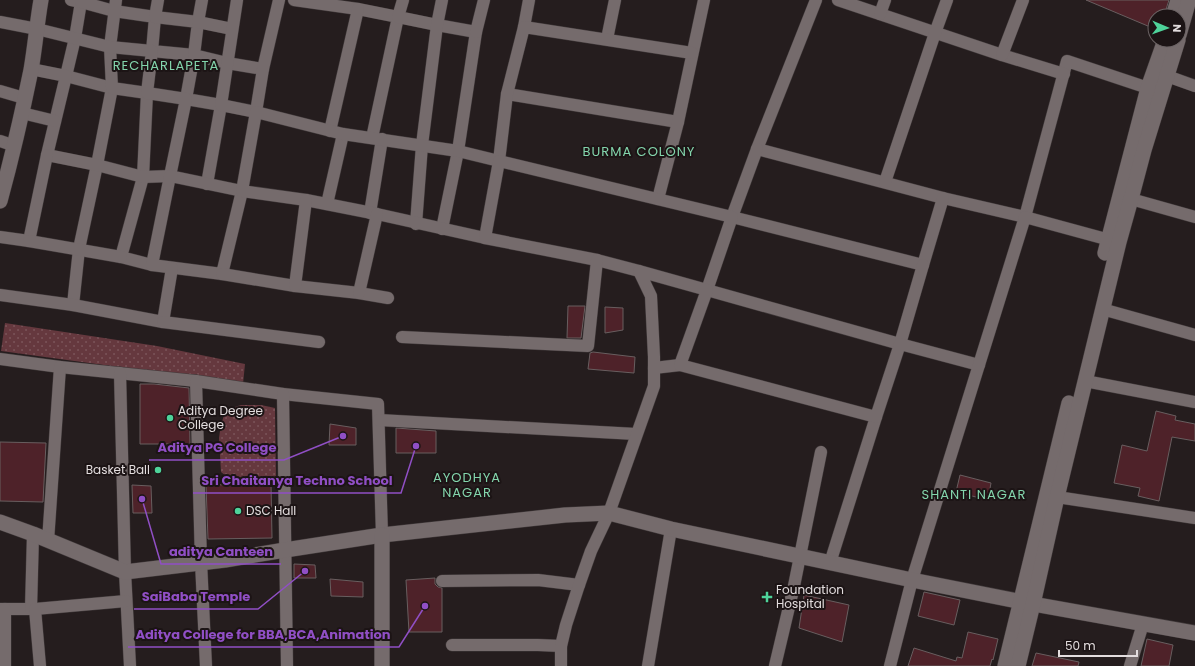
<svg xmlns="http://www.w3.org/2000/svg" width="1195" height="666" font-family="Poppins,sans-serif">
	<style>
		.green { fill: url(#green-dots) }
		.building { fill: #4e2229; stroke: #685e5f }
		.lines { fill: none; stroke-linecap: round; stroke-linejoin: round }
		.minor-casing { stroke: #413a3b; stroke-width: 13 }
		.tertiary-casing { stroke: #413a3b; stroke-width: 16 }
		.minor { stroke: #756b6c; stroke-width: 12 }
		.tertiary { stroke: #756b6c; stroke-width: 15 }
		.poi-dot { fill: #4ed39a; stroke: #1c1415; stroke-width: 1.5 }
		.labels { text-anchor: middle; stroke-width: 4; stroke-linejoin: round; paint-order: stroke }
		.poi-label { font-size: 12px; fill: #e3ddde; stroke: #1c1415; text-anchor: start }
		.neighbourhood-label { font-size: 13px; letter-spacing: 1px; fill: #83d5ac; stroke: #1c1415 }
		.leader { fill: none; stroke: #904fc5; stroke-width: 1.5 }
		.callout-dot { fill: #904fc5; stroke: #1c1415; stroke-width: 1.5 }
		.callout-label { font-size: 13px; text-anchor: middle; font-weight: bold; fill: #904fc5; stroke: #1c1415; stroke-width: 4; stroke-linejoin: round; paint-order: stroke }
	</style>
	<defs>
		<pattern id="green-dots" width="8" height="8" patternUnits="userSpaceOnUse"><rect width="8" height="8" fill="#65383e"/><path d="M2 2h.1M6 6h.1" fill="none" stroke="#7b5459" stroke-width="1.8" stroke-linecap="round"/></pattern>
	</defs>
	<rect width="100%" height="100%" fill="#251d1e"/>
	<g class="green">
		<polygon points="5,323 157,346 245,364 243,384 1,351"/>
		<polygon points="241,405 261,405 275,408 276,479 236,484 221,472 219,438 221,424 226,410"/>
	</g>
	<g class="building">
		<polygon points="1086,0 1169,0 1164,16 1155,16 1155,29"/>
		<polygon points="568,306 585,306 581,338 567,338"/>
		<polygon points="605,307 623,308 623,330 605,333"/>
		<polygon points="593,352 635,357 634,373 588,369 590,353"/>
		<polygon points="140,384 154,384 189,388 190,444 140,444"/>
		<polygon points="1156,411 1176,416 1175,420 1195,424 1195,441 1172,437 1159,501 1138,496 1140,488 1114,483 1122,445 1147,451"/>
		<polygon points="330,424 356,428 356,445 329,445"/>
		<polygon points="396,428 436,431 436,453 396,453"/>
		<polygon points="0,442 46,443 43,502 0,501"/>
		<polygon points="960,475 991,483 988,500 956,492"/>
		<polygon points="271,484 272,538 208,539 206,485"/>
		<polygon points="132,485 151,486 152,513 133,513"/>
		<polygon points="294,564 315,565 316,578 294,578"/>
		<polygon points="435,578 435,584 438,587 442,588 442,632 409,632 406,580"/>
		<polygon points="330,579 363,582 363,597 331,596"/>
		<polygon points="924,592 960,600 954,625 918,616"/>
		<polygon points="804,595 849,605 842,642 799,628"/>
		<polygon points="968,632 998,639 993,660 992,659 990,666 908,666 914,648 956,661 957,657 962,658"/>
		<polygon points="1147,639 1173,645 1169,666 1141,666"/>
		<polygon points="1036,653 1079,662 1078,666 1032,666"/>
	</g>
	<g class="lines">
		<defs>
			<g id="minor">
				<polyline points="71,0 81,2 75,38 66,76 112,88 97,165 79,249 73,305"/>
				<polyline points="81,0 81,2 114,11 155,17 152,51 194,55 186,99 221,105 207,184"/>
				<polyline points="116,0 110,47 112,88 147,93 143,177 121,257 152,265"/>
				<polyline points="158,0 155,17 198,22 194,55 227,63 263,69"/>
				<polyline points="202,0 198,22 232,29"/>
				<polyline points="237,0 221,105 256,112 263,69 279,0"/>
				<polyline points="294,0 358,9 398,17 372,138"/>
				<polyline points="403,0 398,17 437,25 476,32 458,151 442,229"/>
				<polyline points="816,0 757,149 943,198 1025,217 1067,61 1157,91"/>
				<polyline points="838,0 1002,55 1064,74"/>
				<polyline points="880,14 885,0"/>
				<polyline points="0,22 37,29 110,47 152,51 147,93 186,99 170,176 143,177 97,165 47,155 66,76 31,69"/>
				<polyline points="524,27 529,0"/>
				<polyline points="476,32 484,0"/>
				<polyline points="607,39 615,0"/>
				<polyline points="1002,55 1023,0"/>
				<polyline points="1167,76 1195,86"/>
				<polyline points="0,91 24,98"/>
				<polyline points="507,94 678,122"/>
				<polyline points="22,113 55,121"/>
				<polyline points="330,131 358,9"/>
				<polyline points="0,141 15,146"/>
				<polyline points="757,149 732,217 923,265 943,198"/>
				<polygon points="170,176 242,191 222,274 152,265"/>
				<polyline points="885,182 935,33 947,0"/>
				<polyline points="658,199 678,122 704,0"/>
				<polyline points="1131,199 1195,217"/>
				<polyline points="327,204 343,134"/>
				<polyline points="370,213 382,139"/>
				<polyline points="416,224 422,145 437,25 442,0"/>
				<polyline points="0,237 29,241 47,155"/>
				<polyline points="485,238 377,214 306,200 242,191 256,112 343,134 458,151 499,161 507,94 524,27 692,53"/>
				<polyline points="29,241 121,257"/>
				<polyline points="639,271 597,260 485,238 499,161 732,217 707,290 900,344 923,265"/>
				<polyline points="222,274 295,286 359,293 388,298"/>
				<polyline points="295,286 306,200"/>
				<polyline points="359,293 377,214"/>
				<polyline points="0,295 73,305 163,322 172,268"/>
				<polyline points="1102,309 1195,335"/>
				<polyline points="163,322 319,342"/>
				<polyline points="402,337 588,346 597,260"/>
				<polyline points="0,359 60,367 196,381 283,394 378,404 382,535"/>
				<polyline points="654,368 680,365"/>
				<polyline points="120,373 125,572 130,666"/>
				<polyline points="196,381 201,562 206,666"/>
				<polyline points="1085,381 1195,402"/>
				<polyline points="283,394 287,666"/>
				<polyline points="379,420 636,434"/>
				<polyline points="1057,497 1195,518"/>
				<polyline points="48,541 60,367"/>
				<polyline points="830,563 876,417"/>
				<polyline points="442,581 538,580 579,585"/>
				<polyline points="0,609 35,609 126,601"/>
				<polyline points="5,609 5,666"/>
				<polyline points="31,609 33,534"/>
				<polyline points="35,609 40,666"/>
				<polyline points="452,645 538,645 561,646"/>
				<polyline points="561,666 561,646 566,625 579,585 591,551 609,513 654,386 654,357 651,296 639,271 707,290 680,365 876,417 900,344 979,365"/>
				<polyline points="648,666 671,529"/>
				<polyline points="775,666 794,586 821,452"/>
				<polyline points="890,666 912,580 1025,217 1117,242"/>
				<polyline points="1130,666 1143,624"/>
			</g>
			<g id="tertiary">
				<polyline points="1173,16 1178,0"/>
				<polyline points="1179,35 1189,0"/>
				<path d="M0,201C12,157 22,114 31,70C35,47 37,23 41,0"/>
				<polyline points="1105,253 1148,88 1165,40"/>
				<polyline points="0,522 33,534 125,572 225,560 285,550 382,535 565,515 609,513 671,529 912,580 1033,604 1195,633"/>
				<polyline points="382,535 382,666"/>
				<polyline points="1005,666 1069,403"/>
				<polyline points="1018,666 1033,604 1057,497 1119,242 1131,199 1144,150 1178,40"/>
			</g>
		</defs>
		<use href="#minor" class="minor-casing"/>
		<use href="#tertiary" class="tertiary-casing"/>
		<use href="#minor" class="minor"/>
		<use href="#tertiary" class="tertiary"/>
	</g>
	<g class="poi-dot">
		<circle cx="170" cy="418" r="4"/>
		<circle cx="158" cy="470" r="4"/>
		<circle cx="238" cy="511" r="4"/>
		<path d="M765 591h4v4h4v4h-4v4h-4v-4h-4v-4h4z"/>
	</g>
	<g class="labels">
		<g class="poi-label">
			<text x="178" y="415">Aditya Degree<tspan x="178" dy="14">College</tspan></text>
			<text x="150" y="474" text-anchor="end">Basket Ball</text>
			<text x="246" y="515">DSC Hall</text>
			<text x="776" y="594">Foundation<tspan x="776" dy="14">Hospital</tspan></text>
		</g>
		<g class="neighbourhood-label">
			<text x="166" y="70">RECHARLAPETA</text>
			<text x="639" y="156">BURMA COLONY</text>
			<text x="467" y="482">AYODHYA<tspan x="467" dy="15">NAGAR</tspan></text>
			<text x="974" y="499">SHANTI NAGAR</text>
		</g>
	</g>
	<path class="leader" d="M343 436L284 460H149M416 446L401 493H193M142 499L161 564H281M305 571L258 609H134M425 606L399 647H128"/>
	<g class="callout-dot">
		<circle cx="343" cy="436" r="4"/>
		<circle cx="416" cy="446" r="4"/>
		<circle cx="142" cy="499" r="4"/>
		<circle cx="305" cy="571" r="4"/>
		<circle cx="425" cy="606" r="4"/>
	</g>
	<g class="callout-label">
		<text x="217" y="452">Aditya PG College</text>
		<text x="297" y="485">Sri Chaitanya Techno School</text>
		<text x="221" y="556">aditya Canteen</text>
		<text x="196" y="601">SaiBaba Temple</text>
		<text x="263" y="639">Aditya College for BBA,BCA,Animation</text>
	</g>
	<g transform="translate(1167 28) rotate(92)"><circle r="19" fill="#1c1415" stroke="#6c6465"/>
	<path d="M0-3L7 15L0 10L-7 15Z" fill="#4ed39a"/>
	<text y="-6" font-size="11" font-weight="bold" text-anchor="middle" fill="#e3ddde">N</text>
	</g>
	<path d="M1059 650v6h78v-6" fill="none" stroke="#e3ddde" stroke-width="2"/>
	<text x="1065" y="650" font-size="12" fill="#e3ddde" stroke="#1c1415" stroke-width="3" paint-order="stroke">50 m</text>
</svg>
